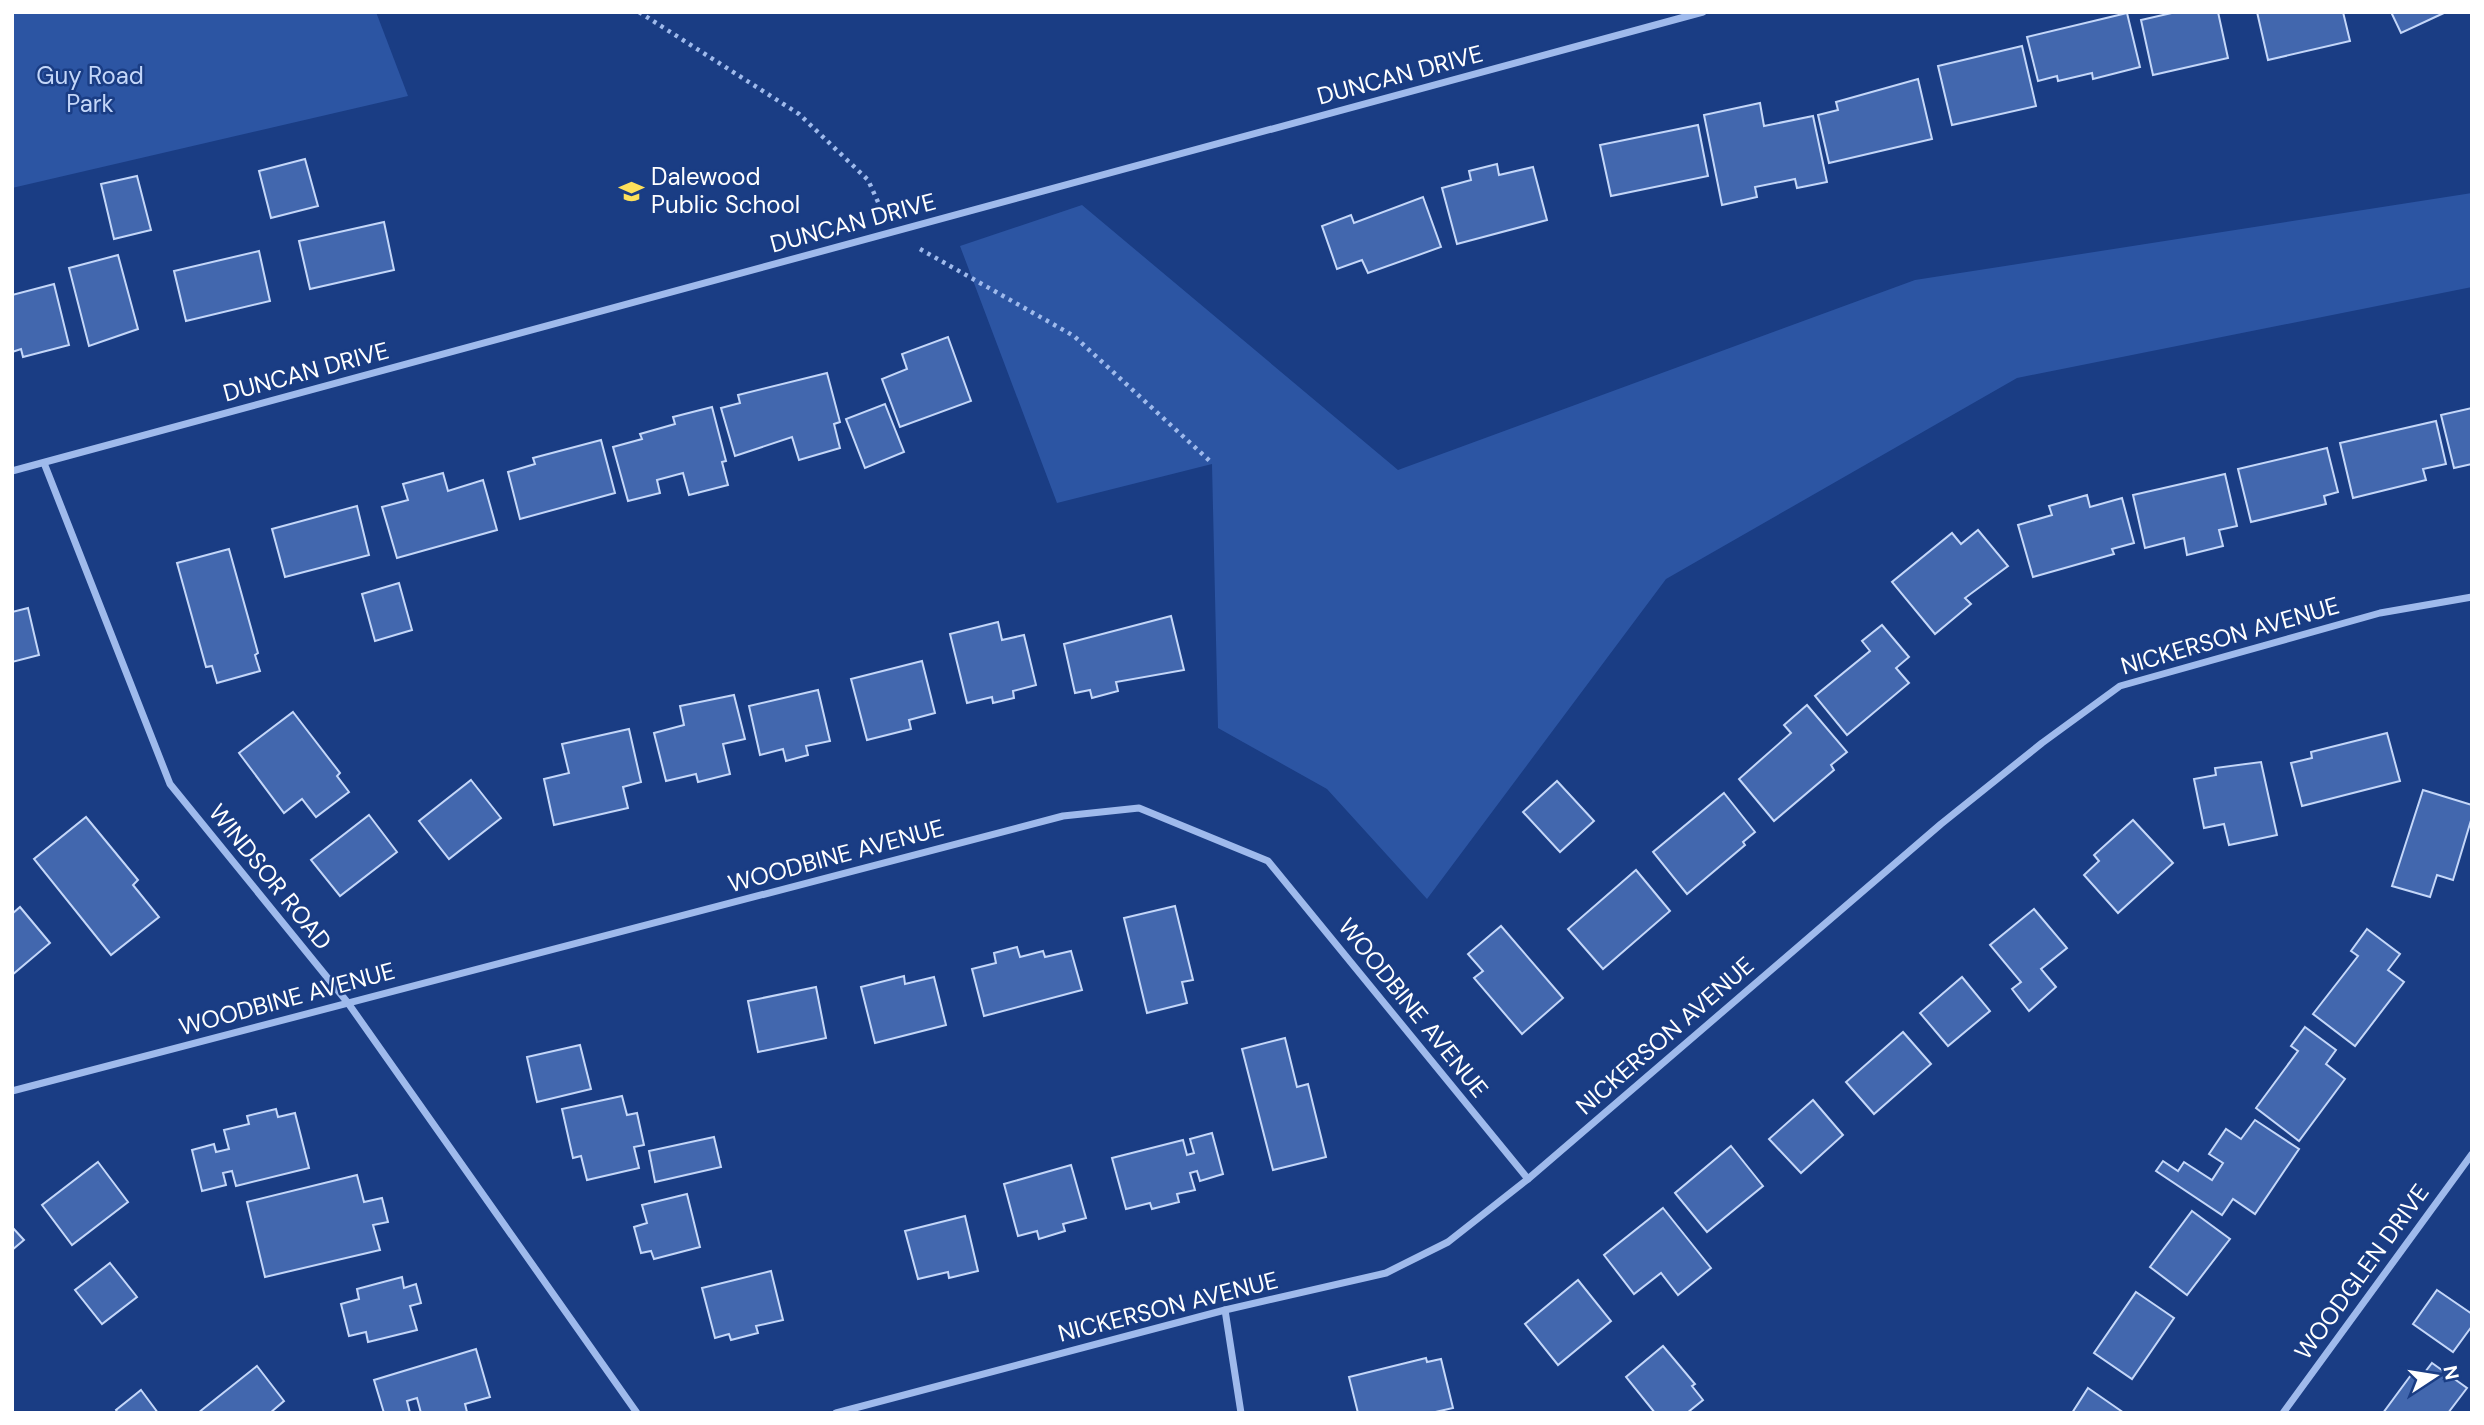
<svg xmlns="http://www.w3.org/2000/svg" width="2484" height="1425" font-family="'DM Sans',sans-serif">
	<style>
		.green { fill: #2c55a3 }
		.building { fill: #4267ae; stroke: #c4d7f9; stroke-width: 2 }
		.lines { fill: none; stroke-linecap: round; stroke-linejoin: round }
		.path { stroke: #9fbaec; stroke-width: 4.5; stroke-dasharray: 3.5 5; stroke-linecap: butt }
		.minor { stroke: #9fbaec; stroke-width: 7 }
		.labels { text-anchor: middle; stroke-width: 5; stroke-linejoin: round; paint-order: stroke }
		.street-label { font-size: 24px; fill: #fff; stroke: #1a3d84 }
		.park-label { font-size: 24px; fill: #c4d7f9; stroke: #1a3d84 }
		.poi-label { font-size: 24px; fill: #fff; stroke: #1a3d84; text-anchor: start }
	</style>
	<rect width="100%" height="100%" fill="#1a3d84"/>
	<g class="green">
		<polygon points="12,12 376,12 408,96 12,188"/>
		<polygon points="2472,193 2472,287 2017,378 1666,579 1427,899 1327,789 1218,728 1212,464 1057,503 960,246 1082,205 1398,470 1915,280"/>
	</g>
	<g class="building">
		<polygon points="2176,12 2218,12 2228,58 2153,75 2141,20"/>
		<polygon points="2257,12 2343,12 2350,41 2268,60"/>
		<polygon points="2391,12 2446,12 2401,33"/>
		<polygon points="2127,13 2140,67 2093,79 2092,73 2058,81 2057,76 2038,81 2027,37"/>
		<polygon points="2022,46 2036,106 1952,125 1938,66"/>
		<polygon points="1918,79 1932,139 1829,163 1818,115 1838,110 1836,102"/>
		<polygon points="1760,103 1764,126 1813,116 1827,182 1797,188 1795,179 1755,187 1757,197 1722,205 1704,115"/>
		<polygon points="1698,125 1708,176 1611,196 1600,145"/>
		<polygon points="305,159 318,206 271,218 259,171"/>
		<polygon points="1497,164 1499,175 1533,167 1547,220 1457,244 1442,188 1471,180 1469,171"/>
		<polygon points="137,176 151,230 114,239 101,184"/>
		<polygon points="1423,197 1441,247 1368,273 1362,260 1337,269 1322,226 1351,215 1354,223"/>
		<polygon points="384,222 394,270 310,289 299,241"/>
		<polygon points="259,251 270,301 186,321 174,271"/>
		<polygon points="118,255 138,329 89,346 69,268"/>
		<polygon points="54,284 69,345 23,357 21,349 12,352 12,295"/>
		<polygon points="948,337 971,401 900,427 882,379 907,369 902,354"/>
		<polygon points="827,373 840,422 834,424 840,448 799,460 792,437 735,456 721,408 740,403 738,395"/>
		<polygon points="885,404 904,452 865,468 846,419"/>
		<polygon points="712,407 726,461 722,462 728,485 689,495 683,473 657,480 660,493 628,501 613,447 642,439 640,434 675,424 673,417"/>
		<polygon points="2472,408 2472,464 2454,468 2441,415"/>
		<polygon points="2436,421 2446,464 2423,469 2426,480 2353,498 2340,443"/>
		<polygon points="601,440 615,493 520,519 508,472 535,464 533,458"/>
		<polygon points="2327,448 2338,492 2324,496 2326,504 2251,522 2238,469"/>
		<polygon points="443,473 448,491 483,480 497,530 397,558 382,507 408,500 403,484"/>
		<polygon points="2225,474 2237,526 2219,530 2223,546 2187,555 2184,538 2145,548 2133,495"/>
		<polygon points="2087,495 2090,507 2122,498 2134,543 2112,549 2114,554 2033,577 2018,525 2052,515 2049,506"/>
		<polygon points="357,506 369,555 285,577 272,529"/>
		<polygon points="1978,530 2008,566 1965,598 1971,604 1935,634 1892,582 1952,533 1961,544"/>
		<polygon points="229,549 258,653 255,655 260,671 217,683 212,666 206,667 177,563"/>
		<polygon points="399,583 412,630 375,641 362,594"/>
		<polygon points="28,608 39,655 12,662 12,612"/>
		<polygon points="1171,616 1184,670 1116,682 1118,691 1092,698 1090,690 1075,693 1064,644"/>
		<polygon points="998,622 1002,640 1024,635 1036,685 1013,691 1014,698 993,703 992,697 967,703 950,634"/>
		<polygon points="1882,625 1909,657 1896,668 1909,683 1847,735 1815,696 1870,651 1862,641"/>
		<polygon points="922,661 935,713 909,720 911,729 867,740 851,679"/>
		<polygon points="818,690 830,741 806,746 808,755 786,761 783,749 760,755 749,706"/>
		<polygon points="734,695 745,739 723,744 730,774 698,782 696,774 666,781 654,733 684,725 680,706"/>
		<polygon points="1807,705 1847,752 1831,765 1834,770 1774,821 1739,779 1791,733 1784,725"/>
		<polygon points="293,712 340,773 337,776 349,792 316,817 302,799 284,813 239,753"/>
		<polygon points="629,729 641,782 623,787 628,808 554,825 544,779 569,773 562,744"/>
		<polygon points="2387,733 2400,781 2302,806 2291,763 2312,758 2311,752"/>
		<polygon points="2261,762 2277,835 2229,845 2224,824 2204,828 2194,779 2216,775 2215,768"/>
		<polygon points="471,780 501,818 449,859 419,821"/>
		<polygon points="1557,781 1594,821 1560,852 1523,812"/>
		<polygon points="2423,790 2472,805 2472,817 2453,880 2437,875 2430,897 2392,886"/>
		<polygon points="1724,793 1755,832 1743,842 1745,845 1687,894 1653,852"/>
		<polygon points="369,815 397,852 340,896 311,860"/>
		<polygon points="86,817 138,880 133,885 159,917 111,955 34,859"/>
		<polygon points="2133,820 2173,863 2118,913 2084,875 2099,861 2094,855"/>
		<polygon points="1636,870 1670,911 1603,969 1568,929"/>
		<polygon points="1175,906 1193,980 1182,982 1187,1003 1147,1013 1124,918"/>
		<polygon points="20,907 50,943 12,975 12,914"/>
		<polygon points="2034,909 2067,948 2041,969 2056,987 2029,1011 2012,989 2021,982 1990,945"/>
		<polygon points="1501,926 1563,998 1522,1034 1474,978 1483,971 1468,954"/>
		<polygon points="2367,929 2400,954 2388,970 2404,982 2355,1046 2313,1014 2358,956 2351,951"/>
		<polygon points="1017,947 1020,957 1043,951 1045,957 1071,951 1082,990 984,1016 972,969 996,963 994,953"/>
		<polygon points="904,976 905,984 934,977 946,1025 875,1043 861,987"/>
		<polygon points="1962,977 1990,1011 1948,1046 1920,1013"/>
		<polygon points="816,987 826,1038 758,1052 748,1001"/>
		<polygon points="2305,1027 2336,1050 2326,1064 2345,1079 2299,1141 2256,1108 2298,1051 2291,1046"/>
		<polygon points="1903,1032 1931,1064 1874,1114 1846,1082"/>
		<polygon points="1285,1038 1297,1087 1308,1084 1326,1157 1273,1170 1242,1049"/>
		<polygon points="580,1045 591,1089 537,1102 527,1057"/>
		<polygon points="622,1096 627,1115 637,1113 644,1145 634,1147 639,1168 587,1180 581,1156 573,1158 562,1109"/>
		<polygon points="1813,1100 1843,1135 1801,1173 1769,1139"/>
		<polygon points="276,1109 278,1117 295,1113 309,1168 236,1186 232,1171 223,1173 226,1185 202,1191 192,1150 214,1144 216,1152 229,1149 224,1130 249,1124 247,1116"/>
		<polygon points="2255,1120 2299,1149 2255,1214 2233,1199 2222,1215 2156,1171 2163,1161 2178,1171 2184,1162 2212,1180 2223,1163 2209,1154 2226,1129 2241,1139"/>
		<polygon points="1212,1133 1223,1174 1200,1181 1197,1171 1190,1173 1195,1190 1177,1194 1179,1202 1152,1209 1150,1203 1126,1209 1112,1158 1183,1140 1187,1155 1194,1153 1190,1139"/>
		<polygon points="714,1137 721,1167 655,1182 649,1151"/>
		<polygon points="1731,1146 1763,1186 1707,1232 1675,1193"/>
		<polygon points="98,1162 128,1202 72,1245 42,1205"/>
		<polygon points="1071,1165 1086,1218 1063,1224 1065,1231 1039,1239 1037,1231 1018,1236 1004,1184"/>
		<polygon points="357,1175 364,1202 382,1198 388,1222 373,1225 380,1250 265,1277 247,1202"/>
		<polygon points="687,1194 700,1247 654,1259 651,1251 641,1253 634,1227 647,1223 642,1205"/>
		<polygon points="1663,1208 1711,1268 1678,1295 1661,1273 1634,1294 1604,1255"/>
		<polygon points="2192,1211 2230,1239 2187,1295 2150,1267"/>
		<polygon points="965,1216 978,1271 949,1278 948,1272 918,1279 905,1231"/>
		<polygon points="12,1227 24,1240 12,1250"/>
		<polygon points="110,1263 137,1297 102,1324 75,1290"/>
		<polygon points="771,1271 783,1320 756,1326 758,1333 731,1340 729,1334 715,1338 702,1288"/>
		<polygon points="402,1277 404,1288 416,1284 421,1303 410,1306 417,1330 368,1342 366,1332 349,1336 341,1304 359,1299 357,1289"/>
		<polygon points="1578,1280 1611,1321 1558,1365 1525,1324"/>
		<polygon points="2437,1290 2472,1314 2472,1326 2453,1352 2413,1324"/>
		<polygon points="2136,1292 2174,1318 2132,1379 2094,1353"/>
		<polygon points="1663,1346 1695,1384 1692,1386 1703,1400 1687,1413 1655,1413 1626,1377"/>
		<polygon points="476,1349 490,1397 465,1404 467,1412 464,1413 421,1413 417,1398 407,1401 410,1413 384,1413 374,1380"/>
		<polygon points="1426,1358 1427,1362 1441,1359 1453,1408 1431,1413 1358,1413 1349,1377"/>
		<polygon points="2432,1363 2467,1388 2448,1413 2383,1413 2411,1375 2419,1380"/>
		<polygon points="257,1366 284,1401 270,1413 198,1413"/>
		<polygon points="2088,1388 2124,1413 2072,1413"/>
		<polygon points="141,1390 158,1413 118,1413 116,1410"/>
	</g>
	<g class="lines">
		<g class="path">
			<polyline points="639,12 799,114 868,180 883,213"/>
			<polyline points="920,249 1074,336 1212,463"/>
		</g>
		<g class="minor">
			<polyline points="44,463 170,784 348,1003 637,1413"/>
			<polyline points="12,471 1703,12"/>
			<polyline points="12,1091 1063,816 1139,808 1268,861 1528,1179"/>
			<polyline points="1225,1310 1241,1413"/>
			<polyline points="836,1413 1225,1310 1386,1273 1448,1242 1528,1179 1941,824 2042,743 2120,686 2380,613 2472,597"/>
			<polyline points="2283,1413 2472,1154"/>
		</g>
	</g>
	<defs>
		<symbol id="school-bare" viewBox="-9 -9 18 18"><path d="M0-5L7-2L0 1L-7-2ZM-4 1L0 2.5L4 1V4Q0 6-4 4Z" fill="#fee05b" stroke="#1a3d84" stroke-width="2.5" paint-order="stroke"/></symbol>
	</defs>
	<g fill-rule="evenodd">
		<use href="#school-bare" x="614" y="174" width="35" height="35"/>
	</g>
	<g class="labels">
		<g class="street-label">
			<text transform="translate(1400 75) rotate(-15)" y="8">DUNCAN DRIVE</text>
			<text transform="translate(853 223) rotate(-15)" y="8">DUNCAN DRIVE</text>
			<text transform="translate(306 372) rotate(-15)" y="8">DUNCAN DRIVE</text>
			<text transform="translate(2230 636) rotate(-16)" y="8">NICKERSON AVENUE</text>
			<text transform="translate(836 856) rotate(-15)" y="8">WOODBINE AVENUE</text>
			<text transform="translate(270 877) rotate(51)" y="8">WINDSOR ROAD</text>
			<text transform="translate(287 999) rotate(-15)" y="8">WOODBINE AVENUE</text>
			<text transform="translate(1413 1008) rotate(51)" y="8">WOODBINE AVENUE</text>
			<text transform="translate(1665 1036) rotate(-41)" y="8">NICKERSON AVENUE</text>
			<text transform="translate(2362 1272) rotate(-54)" y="8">WOODGLEN DRIVE</text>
			<text transform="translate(1168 1307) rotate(-14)" y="8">NICKERSON AVENUE</text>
		</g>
		<g class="park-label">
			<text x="90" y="84">Guy Road<tspan x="90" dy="28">Park</tspan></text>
		</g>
		<g class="poi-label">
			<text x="651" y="185">Dalewood<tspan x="651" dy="28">Public School</tspan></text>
		</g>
	</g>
	<rect width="2484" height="1425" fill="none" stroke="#ffffff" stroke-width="28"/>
	<g transform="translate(2435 1376) rotate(78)" stroke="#1a3d84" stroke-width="5" paint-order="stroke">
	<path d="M0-5L12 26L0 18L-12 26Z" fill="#ffffff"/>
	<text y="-10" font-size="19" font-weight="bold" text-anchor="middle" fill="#ffffff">N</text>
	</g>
</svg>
